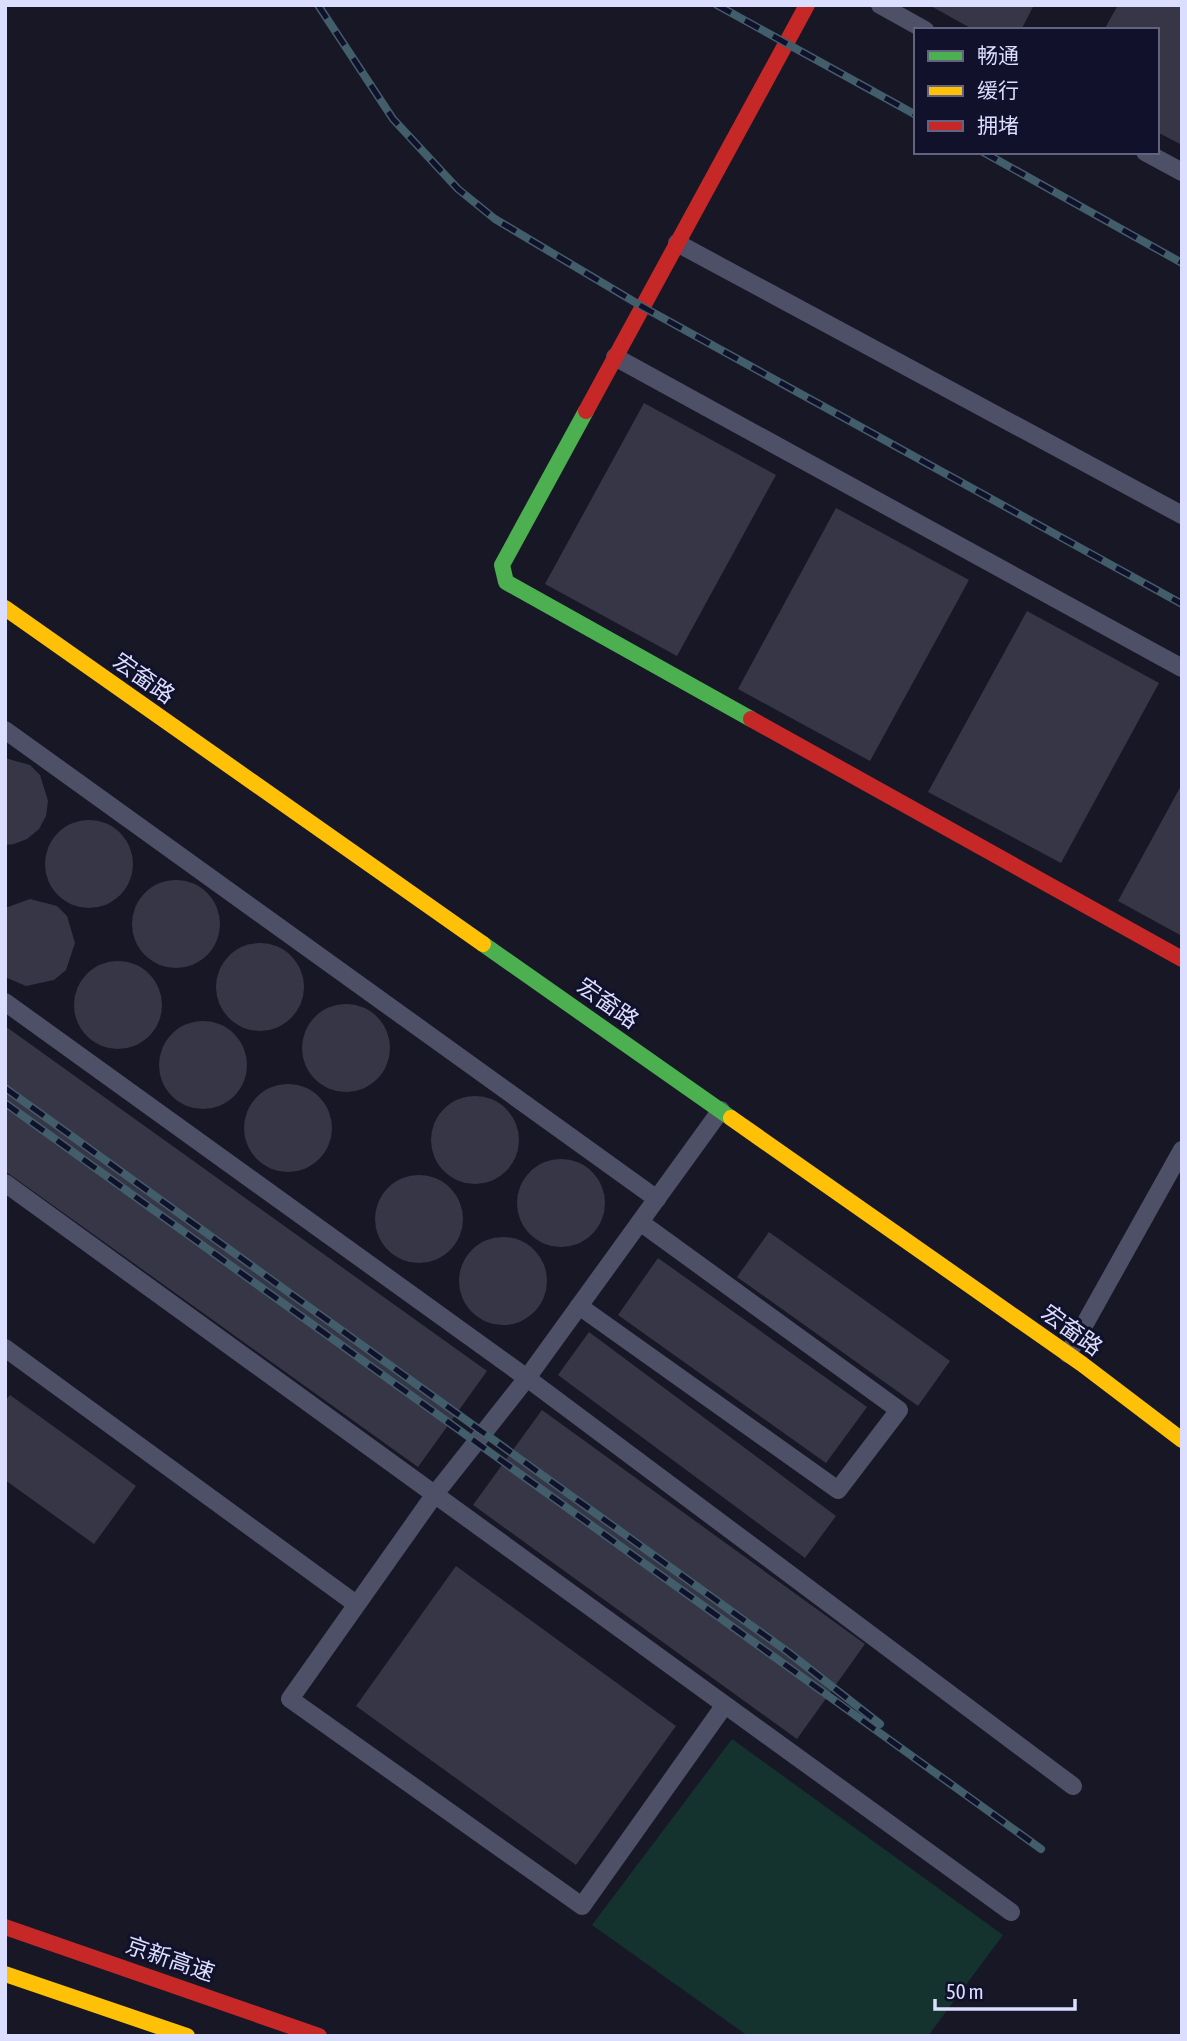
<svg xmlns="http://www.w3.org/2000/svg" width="1187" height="2041" font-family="'Asap Condensed','Noto Sans SC',sans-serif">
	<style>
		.green { fill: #14322e }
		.building { fill: #363647 }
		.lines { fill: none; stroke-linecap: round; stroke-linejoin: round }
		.street { stroke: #4d5066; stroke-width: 18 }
		.fast { stroke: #4caf50; stroke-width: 16 }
		.slow { stroke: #ffc107; stroke-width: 16 }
		.jam { stroke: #c62828; stroke-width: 16 }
		.rail-casing { stroke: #435e6b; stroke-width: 8 }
		.rail { stroke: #11112c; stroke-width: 5; stroke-dasharray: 16; stroke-linecap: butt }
		.labels { text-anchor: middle; stroke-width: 6; stroke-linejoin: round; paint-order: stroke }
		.street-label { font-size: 23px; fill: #dcdeff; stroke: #11112c }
	</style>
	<rect width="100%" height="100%" fill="#171726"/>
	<polygon class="green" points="732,1739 1003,1935 928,2036 748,2036 592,1925"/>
	<g class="building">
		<polygon points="929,5 1034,5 1021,30 974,30"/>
		<polygon points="1118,5 1182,5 1182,145 1157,132 1157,30 1104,30"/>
		<polygon points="644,403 776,475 677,656 545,584"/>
		<polygon points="836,508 969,580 870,761 738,689"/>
		<polygon points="1027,611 1159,683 1061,863 928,792"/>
		<polygon points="5,758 30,765 40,775 48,801 46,816 39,829 27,839 14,844 5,845"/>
		<polygon points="1182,784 1182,936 1118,901"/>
		<circle cx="89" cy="864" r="44"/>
		<circle cx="176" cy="924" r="44"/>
		<polygon points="30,899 57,906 67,916 75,943 66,970 54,980 26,986 5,977 5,908"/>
		<circle cx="260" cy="987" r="44"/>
		<circle cx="118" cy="1005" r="44"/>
		<circle cx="346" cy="1048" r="44"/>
		<circle cx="203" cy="1065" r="44"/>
		<polygon points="5,1026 487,1371 418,1467 5,1171"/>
		<circle cx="288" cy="1128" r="44"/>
		<circle cx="475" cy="1140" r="44"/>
		<circle cx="561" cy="1203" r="44"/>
		<circle cx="419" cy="1219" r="44"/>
		<polygon points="769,1232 950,1361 918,1406 737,1277"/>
		<circle cx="503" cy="1281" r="44"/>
		<polygon points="658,1258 867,1407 826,1463 618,1315"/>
		<polygon points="589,1332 836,1516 805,1558 558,1375"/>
		<polygon points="10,1395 136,1486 94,1544 5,1480 5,1401"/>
		<polygon points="542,1410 865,1644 797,1739 473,1505"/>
		<polygon points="456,1566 676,1726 576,1865 356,1706"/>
	</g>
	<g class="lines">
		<g class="street">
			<polyline points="880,5 925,30"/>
			<polyline points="1145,152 1182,172"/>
			<polyline points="677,243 1182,515"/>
			<polyline points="615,357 1182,668"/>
			<polyline points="5,730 657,1199"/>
			<polyline points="5,1002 527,1378 1073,1786"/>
			<polyline points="721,1110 527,1378 435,1494 290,1699 582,1906 724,1706"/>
			<polyline points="5,1183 1011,1912"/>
			<polyline points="579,1306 838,1490 899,1410 640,1222"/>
			<polyline points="5,1348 356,1604"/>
			<polyline points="1068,1354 1182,1150"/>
		</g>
		<g class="fast">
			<polyline points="586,411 502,565 506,582 751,719"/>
			<polyline points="483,944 731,1118"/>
		</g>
		<g class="slow">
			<polyline points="5,608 483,944"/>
			<polyline points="731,1118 1082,1364 1182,1440"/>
			<polyline points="5,1974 187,2036"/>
		</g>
		<g class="jam">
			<polyline points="586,411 807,5"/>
			<polyline points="751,719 1182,959"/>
			<polyline points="5,1927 319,2036"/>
		</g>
		<defs>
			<g id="rail">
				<polyline points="318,5 393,119 458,189 495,219 643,307 1182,604"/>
				<polyline points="717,5 916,115"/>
				<polyline points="983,152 1182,263"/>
				<polyline points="5,1088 788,1652 880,1724"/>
				<polyline points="5,1103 1041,1849"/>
			</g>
		</defs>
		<use href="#rail" class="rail-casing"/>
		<use href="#rail" class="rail"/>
	</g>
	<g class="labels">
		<g class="street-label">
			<text transform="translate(144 678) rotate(35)" y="8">宏奤路</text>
			<text transform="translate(608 1003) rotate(35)" y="8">宏奤路</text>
			<text transform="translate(1072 1330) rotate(36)" y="8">宏奤路</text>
			<text transform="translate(170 1959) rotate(19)" y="8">京新高速</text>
		</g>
	</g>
	<rect width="1187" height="2041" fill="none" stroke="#dcdeff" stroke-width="14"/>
	<rect x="914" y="28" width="245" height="126" fill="#11112c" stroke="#626380" stroke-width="2"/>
	<rect x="928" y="51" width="35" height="10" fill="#4caf50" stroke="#626380" stroke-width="2"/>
	<text x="977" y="63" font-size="21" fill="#dcdeff">畅通</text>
	<rect x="928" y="86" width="35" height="10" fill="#ffc107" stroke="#626380" stroke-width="2"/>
	<text x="977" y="98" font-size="21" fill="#dcdeff">缓行</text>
	<rect x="928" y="121" width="35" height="10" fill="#c62828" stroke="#626380" stroke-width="2"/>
	<text x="977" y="133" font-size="21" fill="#dcdeff">拥堵</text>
	<path d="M935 1999v10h140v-10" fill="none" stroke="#dcdeff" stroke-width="3.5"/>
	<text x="946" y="1999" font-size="21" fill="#dcdeff" stroke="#11112c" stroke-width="5" paint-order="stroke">50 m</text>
</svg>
